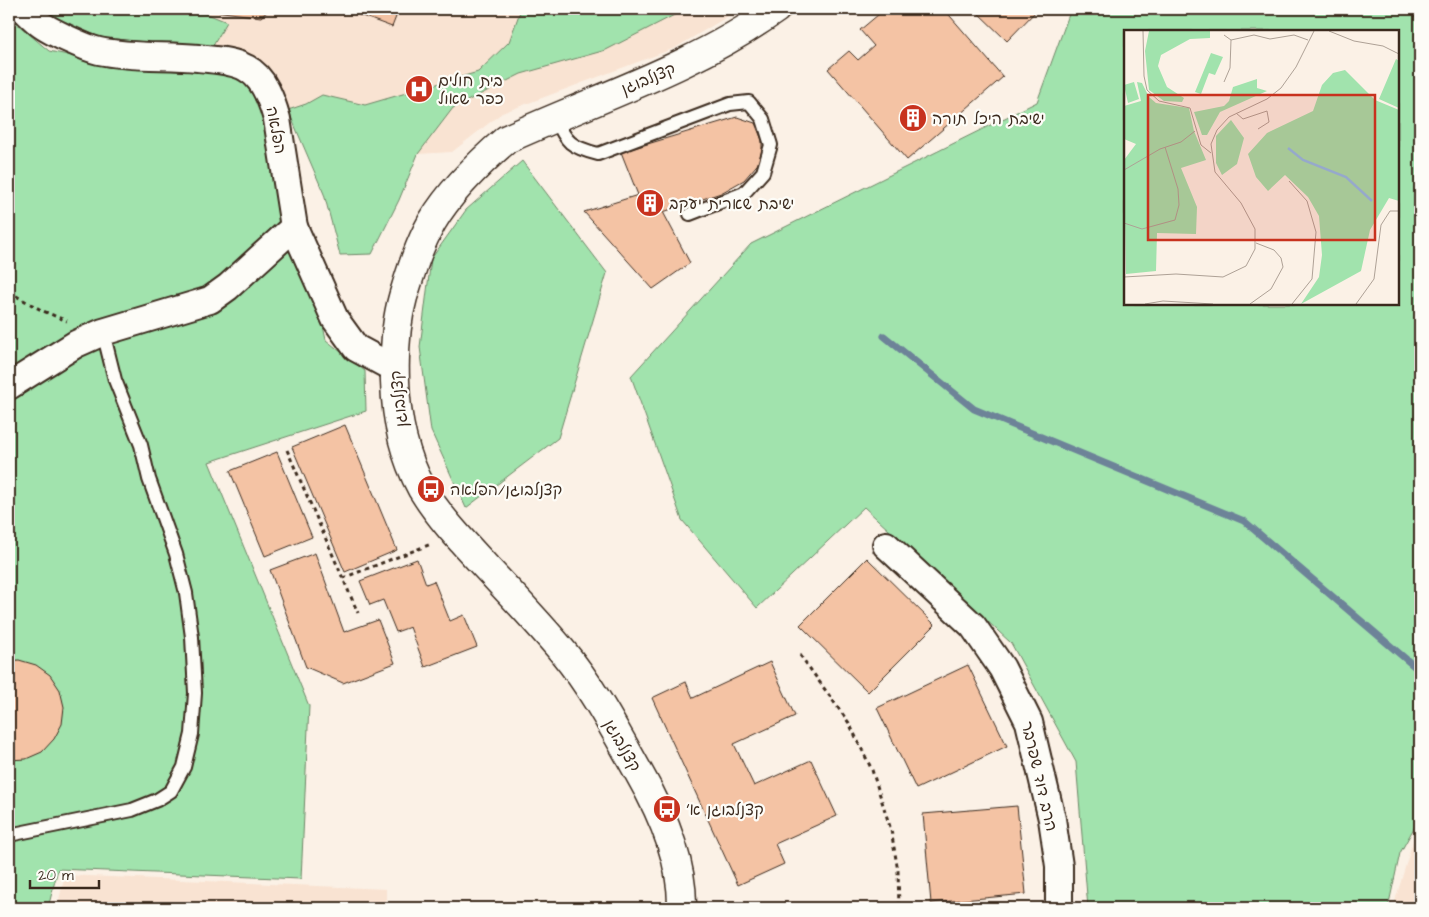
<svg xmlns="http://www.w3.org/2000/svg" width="1429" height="917" font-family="'Architects Daughter','Playpen Sans Hebrew',sans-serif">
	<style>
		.built { fill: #f9e3d2 }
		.green { fill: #a1e3ad; stroke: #6e8666; fill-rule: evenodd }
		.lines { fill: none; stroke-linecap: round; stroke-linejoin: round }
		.stream { stroke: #6d8398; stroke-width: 7 }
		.building { fill: #f4c3a4; stroke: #3b2a1e }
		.service-casing { stroke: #3b2a1e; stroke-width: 16 }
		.minor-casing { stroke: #3b2a1e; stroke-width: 30 }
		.tertiary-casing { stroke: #3b2a1e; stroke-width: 31 }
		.path { stroke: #3b2a1e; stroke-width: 3; stroke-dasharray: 4 4; stroke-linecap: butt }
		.service { stroke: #fdfcf7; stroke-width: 12 }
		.minor { stroke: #fdfcf7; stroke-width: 26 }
		.tertiary { stroke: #fdfcf7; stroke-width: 28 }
		.labels { text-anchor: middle; stroke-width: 4.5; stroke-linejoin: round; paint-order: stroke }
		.street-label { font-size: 16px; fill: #3b2a1e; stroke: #fdfcf7 }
		.poi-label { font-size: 16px; fill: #3b2a1e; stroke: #fdfcf7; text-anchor: start }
		.inset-river { fill: none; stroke: #8ebfea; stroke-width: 2.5 }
		.inset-road { fill: none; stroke: #aea196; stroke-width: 1 }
		.view { fill: #c8321e; fill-opacity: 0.15; stroke: #c8321e; stroke-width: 2.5 }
		.inset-edge { fill: none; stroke: #3b2a1e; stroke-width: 2.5 }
	</style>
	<rect width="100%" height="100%" fill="#fbf1e6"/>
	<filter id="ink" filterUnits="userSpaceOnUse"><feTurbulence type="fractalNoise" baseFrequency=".02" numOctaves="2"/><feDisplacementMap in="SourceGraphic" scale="10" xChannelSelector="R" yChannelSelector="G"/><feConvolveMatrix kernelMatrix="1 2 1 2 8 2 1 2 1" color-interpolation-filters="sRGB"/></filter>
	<g filter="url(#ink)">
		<g class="built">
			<polygon points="30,9 740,9 675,48 502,113 452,152 418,154 288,110 268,80 95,45"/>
			<polygon points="1420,825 1420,908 1393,908 1415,834"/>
			<polygon points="65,875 386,889 386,908 57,908"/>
		</g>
		<g class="green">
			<polygon points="45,9 195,9 227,22 211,49 99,37 49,14"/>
			<polygon points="521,9 686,9 606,50 521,74 453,108 418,154 399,200 372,254 340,255 324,194 288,110 306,104 322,95 365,105 478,72 509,42"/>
			<path d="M1071,9H1407L1420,22V817L1400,853L1388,908H1088L1076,762L1011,643L864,507L757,608L682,520L631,376L751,244L1037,102ZM1125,31H1398V304H1125Z"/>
			<polygon points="9,17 49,51 129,68 214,73 242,77 256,85 286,231 315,288 326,340 365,371 366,411 209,462 309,706 301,879 58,869 48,908 9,908"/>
			<polygon points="522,161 607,273 558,438 466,508 431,431 420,347 431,259 466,210"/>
		</g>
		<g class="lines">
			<polyline class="stream" points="884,336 974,409 1244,521 1414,666"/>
		</g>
		<g class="building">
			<polygon points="200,9 270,9 261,17"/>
			<polygon points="343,9 399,9 392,27"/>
			<polygon points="885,9 944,9 1003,77 907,160 828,69 849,51 858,60 874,46 860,30"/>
			<polygon points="974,9 1038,9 1007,41"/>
			<polygon points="737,117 755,123 762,140 762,159 744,180 721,193 663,212 690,263 653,289 584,212 638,195 621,152"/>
			<polygon points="345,425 397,550 345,572 292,447"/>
			<polygon points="277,452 312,537 265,556 230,471"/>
			<polygon points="315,553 344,632 378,620 395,663 343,683 306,667 270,570"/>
			<polygon points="867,558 935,625 868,692 800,625"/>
			<polygon points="417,559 426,584 434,581 450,621 464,615 477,647 425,667 410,627 396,632 383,600 370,605 360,581"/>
			<polygon points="19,660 36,665 50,675 60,690 64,707 62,724 54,739 42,752 26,759 9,760 9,661"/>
			<polygon points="770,662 795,716 734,744 754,786 811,760 837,816 775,844 784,864 738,885 652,698 686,682 693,698"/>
			<polygon points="968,665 1007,746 916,789 877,708"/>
			<polygon points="1017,806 1026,894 931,903 923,814"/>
			<polygon points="273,904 375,906 375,908 273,908"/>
		</g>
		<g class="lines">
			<defs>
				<g id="service">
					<path d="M555,117C566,143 571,147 598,154L730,104L749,102L763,119L771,145L763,172L744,193L690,214"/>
					<polyline points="9,835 132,810 157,800 171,791 184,767 192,734 195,693 192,637 186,593 176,554 149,479 141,445 115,380 103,332"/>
				</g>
				<g id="minor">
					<path d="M24,9C28,13 33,18 38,22C48,31 86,48 99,51C132,58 165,55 198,58C213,60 232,60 246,68C264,77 272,101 277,119L294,227L335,319L356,348L395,369"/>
					<polyline points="9,386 76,344 103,332 210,300 228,287 294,227"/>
					<polyline points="886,545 973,626 1002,668 1029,722 1052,819 1059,866 1059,908"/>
				</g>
				<path id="tertiary" d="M682,908C683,861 662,813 639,773C616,732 593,688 563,652C538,622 511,594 484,565C462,541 439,517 422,489C404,456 396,418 395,381C394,352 395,325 403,297C411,271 419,245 432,222C451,190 479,163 507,139C597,98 695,67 776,9"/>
			</defs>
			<use href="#service" class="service-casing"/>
			<use href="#minor" class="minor-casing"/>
			<use href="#tertiary" class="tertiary-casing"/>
			<g class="path">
				<polyline points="9,292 43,311 67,321"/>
				<polyline points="287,450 358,613"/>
				<polyline points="343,578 431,544"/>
				<polyline points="800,655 849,723 872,770 891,830 898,871 899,908"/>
			</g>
			<use href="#service" class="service"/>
			<use href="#minor" class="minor"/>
			<use href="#tertiary" class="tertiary"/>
		</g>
	</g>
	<defs>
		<symbol id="hospital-disc" viewBox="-11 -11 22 22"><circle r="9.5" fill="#c8321e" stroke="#fdfcf7"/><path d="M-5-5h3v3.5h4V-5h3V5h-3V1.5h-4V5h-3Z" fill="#fff"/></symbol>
		<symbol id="building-disc" viewBox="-11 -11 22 22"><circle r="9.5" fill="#c8321e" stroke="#fdfcf7"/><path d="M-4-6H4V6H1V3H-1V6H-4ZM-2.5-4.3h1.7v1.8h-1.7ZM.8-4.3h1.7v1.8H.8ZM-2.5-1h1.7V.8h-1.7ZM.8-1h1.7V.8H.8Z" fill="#fff"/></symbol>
		<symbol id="bus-disc" viewBox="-11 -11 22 22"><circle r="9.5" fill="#c8321e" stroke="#fdfcf7"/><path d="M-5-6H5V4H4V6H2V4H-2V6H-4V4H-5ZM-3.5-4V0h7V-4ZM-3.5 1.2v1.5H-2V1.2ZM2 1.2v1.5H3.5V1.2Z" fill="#fff"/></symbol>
	</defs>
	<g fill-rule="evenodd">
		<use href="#hospital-disc" x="403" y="73" width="32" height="32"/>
		<use href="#building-disc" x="897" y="102" width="32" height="32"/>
		<use href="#building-disc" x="634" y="187" width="32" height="32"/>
		<use href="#bus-disc" x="415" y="473" width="32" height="32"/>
		<use href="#bus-disc" x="651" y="793" width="32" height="32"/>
	</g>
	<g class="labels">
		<g class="street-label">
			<text transform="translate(648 78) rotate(-23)" y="6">קצנלבוגן</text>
			<text transform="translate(277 130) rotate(79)" y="6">הפלאה</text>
			<text transform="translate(398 399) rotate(-96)" y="6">קצנלבוגן</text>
			<text transform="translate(623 745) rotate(60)" y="6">קצנלבוגן</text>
			<text transform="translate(1040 776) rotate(77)" y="6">הרב דוד שפרבר</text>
		</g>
		<g class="poi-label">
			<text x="438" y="86">בית חולים<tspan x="438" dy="18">כפר שאול</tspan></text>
			<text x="932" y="124">ישיבת היכל תורה</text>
			<text x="669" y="209">ישיבת שארית יעקב</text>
			<text x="450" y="495">קצנלבוגן/הפלאה</text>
			<text x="686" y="815">קצנלבוגן א׳</text>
		</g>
	</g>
	<g transform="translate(1124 30)">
		<rect width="275" height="275" fill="#fbf1e6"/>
		<path d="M25,1H86V8L66,9L37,25L34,36L43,57L60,68L58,72L40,71L25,60L21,21ZM87,23L99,27L91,45L85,43L77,64L71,62ZM272,29L275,31V78L255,69ZM221,40L251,70L275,80V171L265,168L246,200L237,241L177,274L195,247L198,225L195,186L184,167L161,145L144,161L132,147L124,124L143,103L189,81L198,55L209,43ZM133,49V58L143,61L96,82L83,105H78L70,82L100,76L105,71L109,57ZM10,52L15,69L4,73L0,55ZM13,52L18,53L25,67L32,73L65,78L70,101L82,130L57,138L73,177L72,204L33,203L32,241L2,244L0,130L12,114L0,109V76L17,71ZM107,90L120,108L113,134L98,145L92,133V106Z" fill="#a1e3ad"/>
		<path class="inset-river" d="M164,118L179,130L222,147L248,171"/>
		<path class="inset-road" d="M19,1L20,46L23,60L35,71L66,78L77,115L87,123M205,1L230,11L259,16L275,24M100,5L107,10L130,5L146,9L170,5L184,10M100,52L106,38L107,10M112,83L119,89L143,81L145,92L134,99M0,140L36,119L57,112L71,101M165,151L183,171L192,202L188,249L168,274M0,193L18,199L51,190L55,175L54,159L41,117M0,247L52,244L99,247L122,236L131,219V199L117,173L91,142L87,114L93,100L105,87L143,69L157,58L172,37L190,1M21,274L39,271L89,274M126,274L147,259L159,237L157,228L150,220L132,213M232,274L250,249L257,195L266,181H275"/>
		<path class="view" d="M24,65H251V210H24Z"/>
		<rect width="275" height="275" class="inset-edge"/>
	</g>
	<rect width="1429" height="917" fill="none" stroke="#fdfcf7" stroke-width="30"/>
	<rect x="15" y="15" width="1399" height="887" fill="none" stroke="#3b2a1e" stroke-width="2" filter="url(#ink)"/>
	<path d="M30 880v8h69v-8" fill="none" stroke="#3b2a1e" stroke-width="2.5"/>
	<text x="38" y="880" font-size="15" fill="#3b2a1e" stroke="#fdfcf7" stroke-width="4" paint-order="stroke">20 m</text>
</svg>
